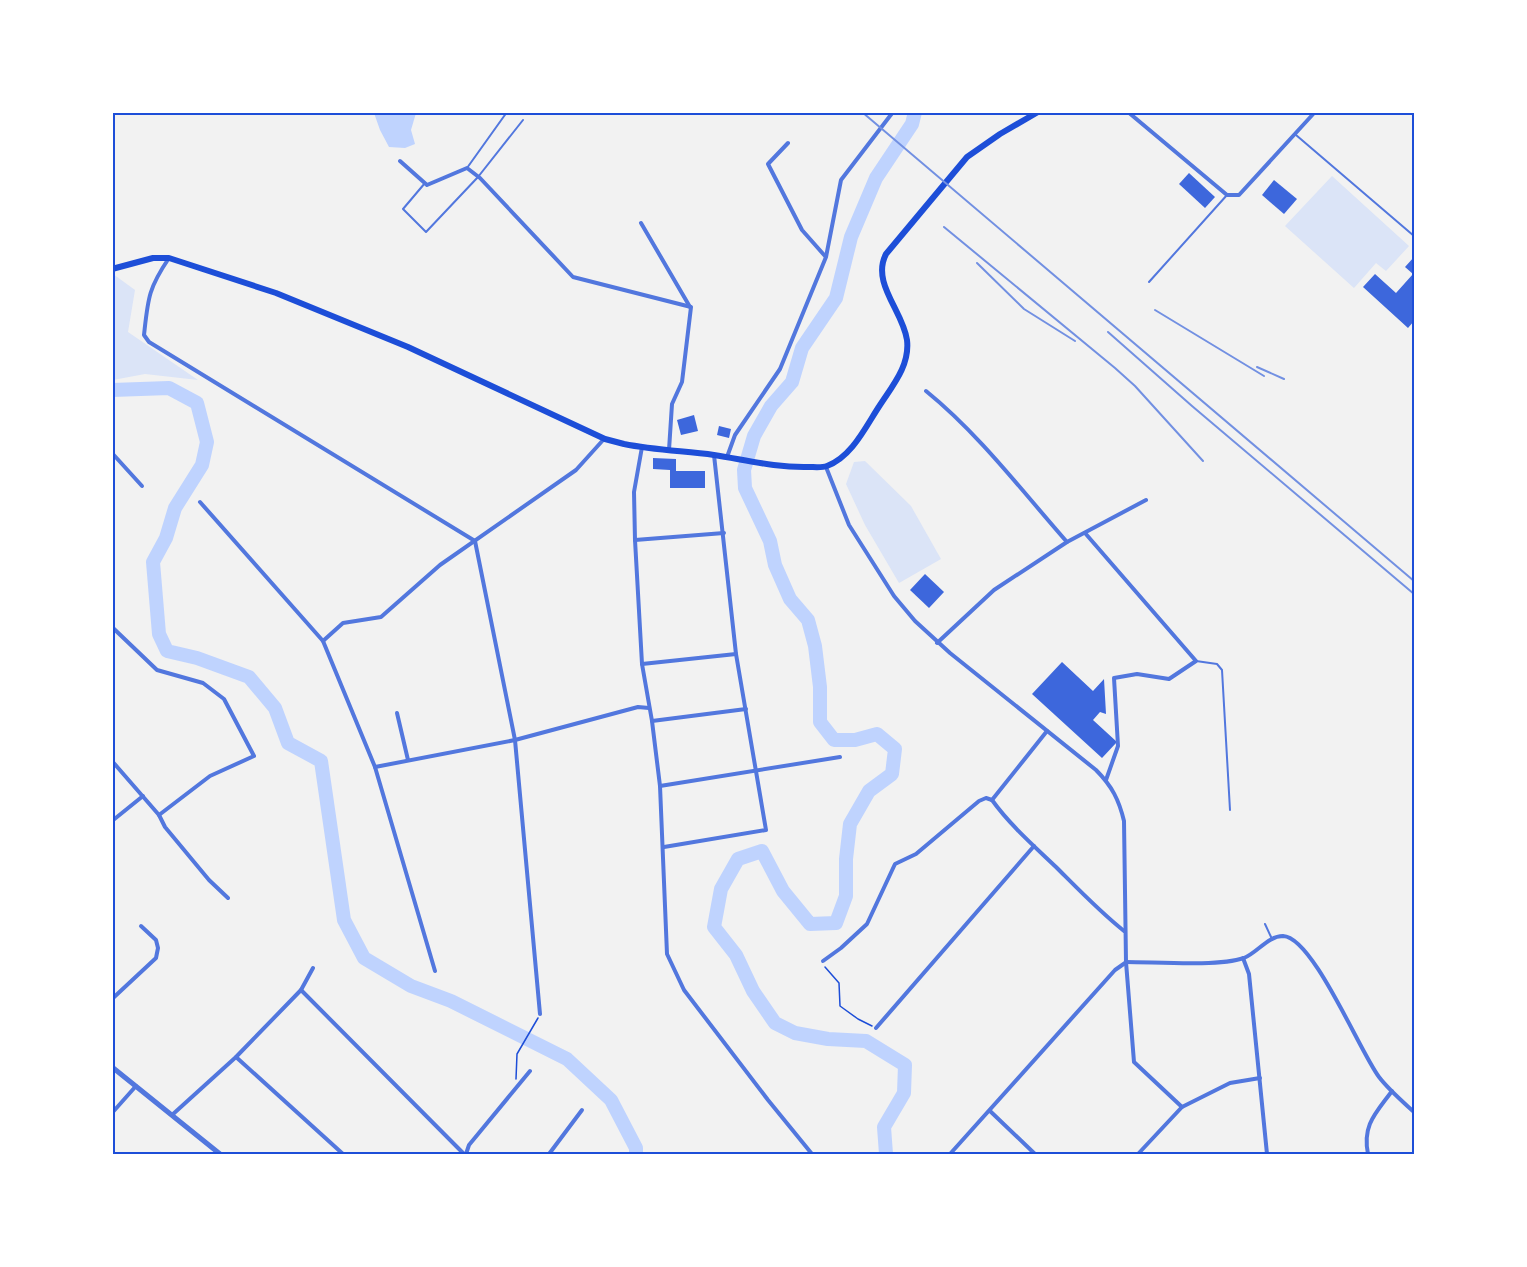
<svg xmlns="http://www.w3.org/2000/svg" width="1527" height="1267" font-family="'Noto Sans',sans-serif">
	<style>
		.green { fill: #dbe4f7 }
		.water { fill: #bfd3fe }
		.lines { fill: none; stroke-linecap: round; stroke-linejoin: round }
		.river { stroke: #bfd3fe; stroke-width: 14 }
		.building { fill: #3d67dc }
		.path { stroke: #1d4ed8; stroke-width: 1.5 }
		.service { stroke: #5277de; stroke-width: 2 }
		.minor { stroke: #5277de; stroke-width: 4 }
		.tertiary { stroke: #5277de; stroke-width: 5 }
		.secondary { stroke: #1d4ed8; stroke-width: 6 }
		.rail { stroke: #7290e2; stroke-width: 2 }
		.neatline { fill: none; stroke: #1d4ed8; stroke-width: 2 }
	</style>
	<rect width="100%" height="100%" fill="#f2f2f2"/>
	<g class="green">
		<polygon points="1332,176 1409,246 1386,271 1376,263 1354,288 1285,226"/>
		<polygon points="113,274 135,290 128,332 198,380 145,374 113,380"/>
		<polygon points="865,461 911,506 941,559 899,583 865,525 846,484 854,462"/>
	</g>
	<polygon class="water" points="374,113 416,113 411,130 415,144 405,148 389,147 380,130"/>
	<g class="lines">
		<g class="river">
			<polyline points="112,390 169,388 197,403 207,442 202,465 175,508 166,538 153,562 159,634 167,651 197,658 249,677 275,708 288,743 321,761 344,920 364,958 411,986 451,1001 567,1059 611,1100 636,1148 636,1154"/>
			<polyline points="886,1154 884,1127 904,1093 905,1065 866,1041 828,1039 795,1033 775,1023 753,991 736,955 714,927 721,889 738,859 762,851 783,891 810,924 836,923 846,896 846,859 850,824 869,791 892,774 895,749 877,734 855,740 834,740 820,722 820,687 815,646 808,620 790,599 775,565 770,541 745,488 744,470 754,436 771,406 792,382 802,348 836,298 851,237 876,178 912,124 915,112"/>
		</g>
	</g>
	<g class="building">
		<polygon points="1189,173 1215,197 1205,208 1179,184"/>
		<polygon points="1274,180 1297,199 1284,214 1262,195"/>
		<polygon points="1414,257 1414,321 1408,328 1363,287 1375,274 1396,293 1413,274 1405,267"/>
		<polygon points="694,415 698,431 681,435 677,420"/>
		<polygon points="719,426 731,429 729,438 717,435"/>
		<polygon points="653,458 676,459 676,471 705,471 705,488 670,488 670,470 653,469"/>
		<polygon points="925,574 944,592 929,608 910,590"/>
		<polygon points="1062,662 1093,691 1104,679 1106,714 1100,712 1093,720 1117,742 1102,758 1032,694"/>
	</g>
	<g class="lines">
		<g class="path">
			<polyline points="825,967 839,983 840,1006 858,1019 872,1026"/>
			<polyline points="516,1079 517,1054 538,1018"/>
		</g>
		<g class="service">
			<polyline points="1296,135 1414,236"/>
			<polyline points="467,168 507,112"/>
			<polyline points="425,183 403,209 426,232 478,177 523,120"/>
			<polyline points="1149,282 1227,195"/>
			<polyline points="1196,661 1217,664 1222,670 1230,810"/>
			<polyline points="1265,924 1272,939"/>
		</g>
		<g class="minor">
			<polyline points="1128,112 1227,195 1239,195 1315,112"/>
			<polyline points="788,143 768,164 802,230 825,256"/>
			<polyline points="400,161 427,185 467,168 480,178 573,277 691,307 682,382 672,404 669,450"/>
			<polyline points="641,223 690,307"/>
			<path d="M169,258C148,289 148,299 144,335L149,342L475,541L515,740L540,1014"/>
			<path d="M926,391C979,434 1022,491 1067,542"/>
			<polyline points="642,447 634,492 635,540 642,664 652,721 660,786 667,954 684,990 768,1100 812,1154"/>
			<polyline points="112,453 142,486"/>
			<polyline points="727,457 735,435 780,369 826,257 841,180 893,112"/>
			<path d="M826,467L849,525L894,596L915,621L950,653L1096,770C1112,786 1119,800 1124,821L1126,962L1134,1062L1182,1107"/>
			<polyline points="200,502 323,641 375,767 435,971"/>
			<polyline points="1085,533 1196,661 1169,679 1137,674 1114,678 1118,746 1106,780"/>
			<polyline points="635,540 724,533"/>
			<polyline points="112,627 157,670 203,683 224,699 254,756 210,776 159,815"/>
			<polyline points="323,641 343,623 381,617 440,565 576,470 604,439"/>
			<polyline points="937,643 994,590 1067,542 1146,500"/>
			<polyline points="642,664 736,654"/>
			<polyline points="397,713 408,760"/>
			<polyline points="652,721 746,709"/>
			<polyline points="112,761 159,815 165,827 209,880 228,898"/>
			<polyline points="375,767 515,740 638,707 649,708"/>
			<polyline points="660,786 840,757"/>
			<path d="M992,800C1010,825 1034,846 1056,867C1078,889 1100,912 1124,931"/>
			<polyline points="992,800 1047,731"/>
			<polyline points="112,821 143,796"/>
			<polyline points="664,847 766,830 736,654 714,455"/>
			<polyline points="1243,958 1249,974 1267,1154"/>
			<polyline points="823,961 841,948 867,924 895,864 916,854 979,801 986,798 992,800"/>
			<path d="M1126,962C1156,962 1217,967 1244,958C1258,952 1268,936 1283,936C1313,937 1360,1052 1379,1077C1389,1090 1402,1101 1414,1112"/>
			<polyline points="301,990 464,1154"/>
			<polyline points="112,999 156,958 158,948 156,940 141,926"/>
			<polyline points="876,1028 1034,846"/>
			<polyline points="236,1057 343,1154"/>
			<polyline points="990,1111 1035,1154"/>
			<polyline points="112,1113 136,1086"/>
			<polyline points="172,1115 236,1057 301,990 313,968"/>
			<polyline points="466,1154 469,1145 530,1071"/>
			<polyline points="549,1154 582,1110"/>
			<polyline points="950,1154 1115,970 1125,963"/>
			<polyline points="1138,1154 1182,1107 1230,1083 1260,1078"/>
			<path d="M1368,1154C1362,1125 1376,1113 1392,1091"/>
		</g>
		<polyline class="tertiary" points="112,1067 220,1154"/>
		<path class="secondary" d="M112,269L153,258H169L276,293L408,347L605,439L624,444C654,450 684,451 714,455C746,460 777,468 809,467C814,467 822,468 827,466C852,457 866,426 880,405C893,385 910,365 907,340C903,311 871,283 886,254L967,157L1000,134L1038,112"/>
		<g class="rail">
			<polyline points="862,112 1414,581"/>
			<polyline points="944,227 1115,368 1135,386 1203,461"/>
			<polyline points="977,263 1024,309 1075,341"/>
			<polyline points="1155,310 1264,376"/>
			<polyline points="1108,332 1192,406 1414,594"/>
			<polyline points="1257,367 1284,379"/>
		</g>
	</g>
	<rect width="1527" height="1267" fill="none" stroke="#ffffff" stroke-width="228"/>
	<rect x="114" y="114" width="1299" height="1039" class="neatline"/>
</svg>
